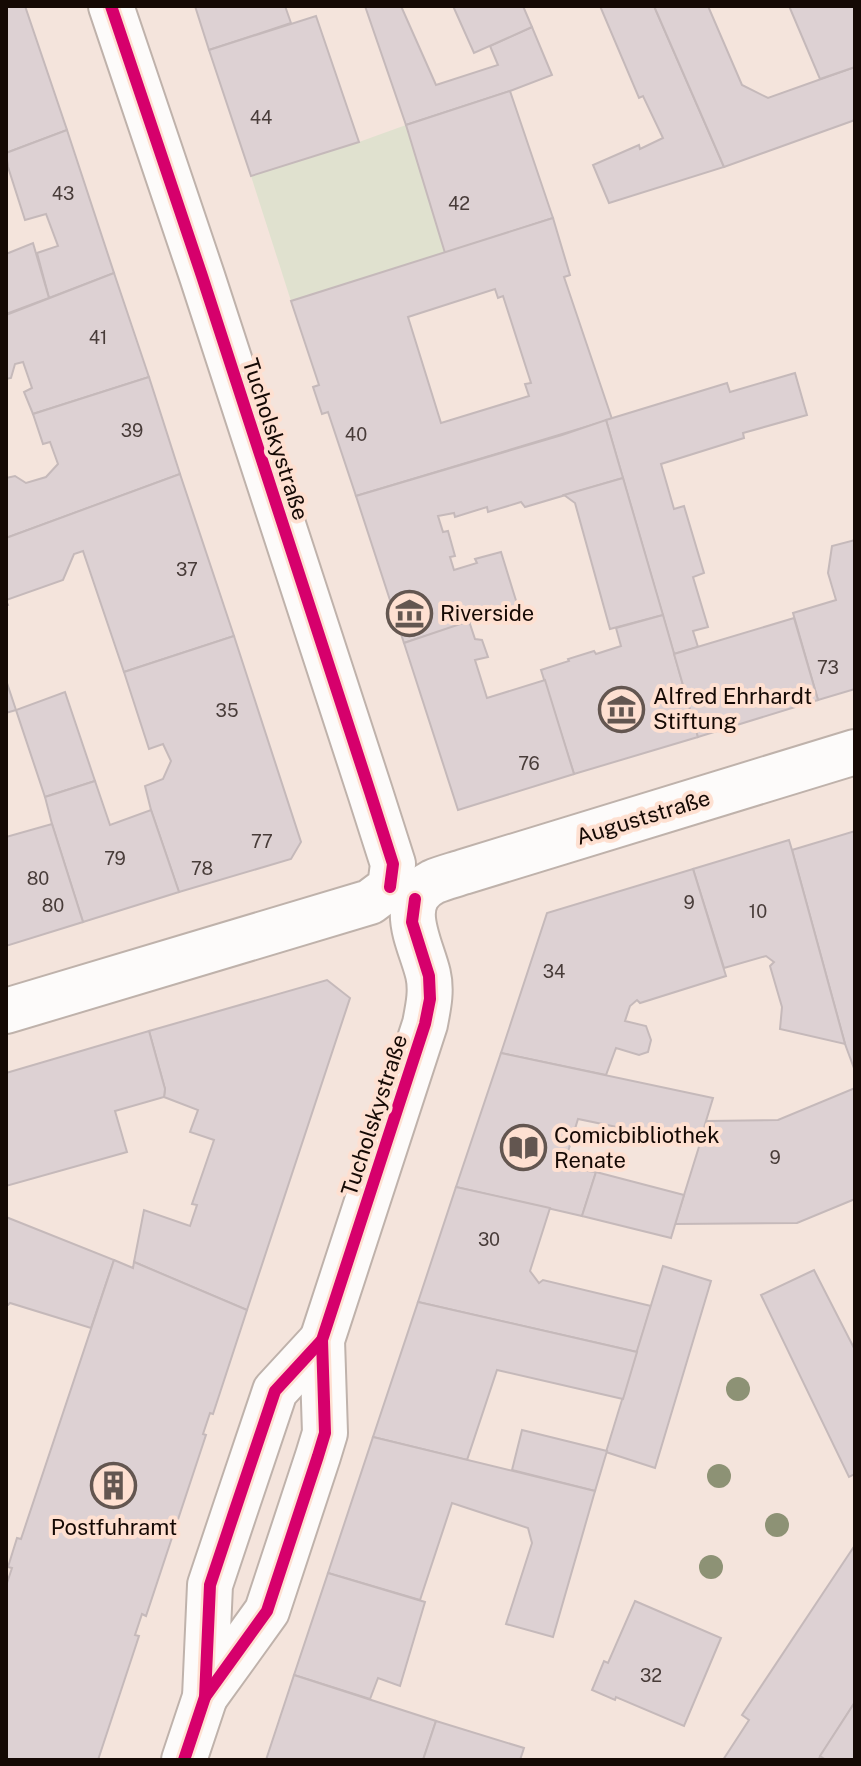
<svg xmlns="http://www.w3.org/2000/svg" width="861" height="1766" font-family="'Public Sans',sans-serif">
	<style>
		.green { fill: #e0e1cf }
		.building { fill: #ddd1d3; stroke: #c5b9ba; stroke-width: 2; fill-rule: evenodd }
		.lines { fill: none; stroke-linecap: round; stroke-linejoin: round }
		.street-casing { stroke: #bfb2ab; stroke-width: 48 }
		.street { stroke: #fdfbfa; stroke-width: 44 }
		.cycleway-casing { stroke: #fee0d1; stroke-width: 17 }
		.cycleway { stroke: #d6006c; stroke-width: 12 }
		.tree { fill: #8d9275 }
		.labels { text-anchor: middle; stroke-width: 8; stroke-linejoin: round; paint-order: stroke }
		.number-label { font-size: 18px; fill: #483c39 }
		.street-label { font-size: 22px; fill: #150904; stroke: #fee0d1 }
		.poi-label { font-size: 22px; fill: #150904; stroke: #fee0d1; text-anchor: start }
	</style>
	<rect width="100%" height="100%" fill="#f4e4dc"/>
	<polygon class="green" points="406,125 445,253 291,301 251,176 359,142"/>
	<g class="building">
		<polygon points="6,6 25,6 67,130 6,153"/>
		<polygon points="195,6 285,6 291,23 209,50"/>
		<polygon points="365,6 401,6 436,85 498,65 490,46 532,27 552,75 510,91 406,125"/>
		<polygon points="453,6 523,6 532,27 474,53"/>
		<polygon points="600,6 654,6 724,167 609,203 593,165 639,145 640,149 663,138 643,96 639,98"/>
		<polygon points="654,6 708,6 742,85 768,98 855,67 855,120 724,167"/>
		<polygon points="789,6 855,6 855,67 820,79"/>
		<polygon points="316,16 359,142 251,176 209,50"/>
		<polygon points="510,91 553,218 445,253 406,125"/>
		<polygon points="67,130 114,273 49,298 37,253 58,246 46,214 25,220 8,167 6,153"/>
		<path d="M553,218L570,275L564,277L612,419L356,496L328,412L322,414L313,387L319,385L291,301ZM495,289L498,298L503,296L531,383L525,384L529,396L441,423L408,317Z"/>
		<polygon points="33,243 49,298 6,314 6,254"/>
		<polygon points="114,273 149,377 33,414 24,392 32,388 23,362 15,364 11,378 6,379 6,315"/>
		<polygon points="795,373 807,415 743,433 744,438 661,464 674,509 684,506 704,573 693,577 708,627 693,631 698,647 674,654 606,420 727,383 730,392"/>
		<polygon points="149,377 180,474 6,538 6,478 15,476 26,483 46,477 58,464 50,442 43,444 33,414"/>
		<polygon points="606,420 623,478 525,507 521,502 488,512 487,507 455,517 454,513 438,516 443,532 448,531 455,556 450,557 454,570 477,563 475,559 501,552 518,607 404,643 356,496 562,435"/>
		<polygon points="180,474 234,636 124,672 83,551 74,554 63,580 6,600 8,605 6,606 6,538"/>
		<polygon points="623,478 663,615 610,629 575,503 564,495"/>
		<polygon points="855,540 855,689 818,700 793,613 836,600 828,573 832,546"/>
		<polygon points="663,615 698,737 574,774 541,670 569,661 568,659 594,651 596,654 621,646 616,628"/>
		<polygon points="794,618 818,700 698,737 674,654"/>
		<polygon points="469,621 475,639 482,640 488,657 475,660 487,698 545,680 574,774 458,810 404,643"/>
		<polygon points="234,636 301,842 291,859 179,892 151,810 145,786 163,779 171,761 163,744 149,749 124,672"/>
		<polygon points="6,680 16,710 6,713"/>
		<polygon points="65,692 95,781 45,797 16,710"/>
		<polygon points="95,781 110,825 151,810 179,892 83,922 52,824 45,797"/>
		<polygon points="52,824 83,922 6,946 6,837"/>
		<polygon points="855,831 855,1071 845,1044 792,850"/>
		<polygon points="789,840 792,850 845,1044 780,1029 782,1007 770,966 774,962 766,956 724,968 693,869"/>
		<polygon points="693,869 726,976 640,1003 637,1000 630,1006 625,1021 646,1026 651,1040 648,1052 639,1055 616,1048 606,1075 501,1053 547,913"/>
		<polygon points="327,980 350,998 247,1310 134,1262 144,1210 190,1226 197,1205 192,1204 214,1140 190,1132 198,1110 164,1097 165,1089 149,1031"/>
		<polygon points="149,1031 165,1089 164,1097 115,1111 127,1152 6,1186 6,1073"/>
		<polygon points="501,1053 713,1098 699,1144 578,1119 563,1168 596,1172 582,1216 456,1187"/>
		<polygon points="855,1088 855,1199 797,1223 675,1224 707,1121 778,1120"/>
		<polygon points="596,1172 684,1195 671,1238 582,1216"/>
		<polygon points="456,1187 550,1208 530,1271 539,1283 543,1280 651,1306 637,1352 418,1302"/>
		<polygon points="6,1217 114,1260 91,1328 10,1303 8,1305 6,1305"/>
		<polygon points="114,1260 133,1268 134,1262 247,1310 213,1414 210,1413 203,1434 206,1435 146,1616 142,1614 135,1635 139,1636 98,1760 6,1760 6,1586 12,1568 8,1567 17,1538 21,1539"/>
		<polygon points="663,1266 711,1281 655,1468 606,1452"/>
		<polygon points="814,1270 855,1350 855,1474 849,1477 761,1295"/>
		<polygon points="418,1302 637,1352 623,1399 497,1370 467,1460 373,1437"/>
		<polygon points="522,1430 607,1451 595,1491 512,1470"/>
		<polygon points="373,1437 595,1491 553,1637 506,1624 532,1543 528,1528 452,1503 420,1600 328,1573"/>
		<polygon points="855,1545 855,1702 818,1760 723,1760 749,1720 742,1715"/>
		<polygon points="328,1573 425,1602 400,1686 378,1678 370,1699 294,1675"/>
		<polygon points="635,1601 721,1638 684,1726 616,1697 615,1700 592,1690 604,1661 608,1663"/>
		<polygon points="294,1675 436,1721 423,1760 266,1760"/>
		<polygon points="855,1702 855,1760 826,1760 820,1756"/>
		<polygon points="436,1721 524,1748 520,1760 423,1760"/>
	</g>
	<g class="lines">
		<defs>
			<g id="street">
				<polyline points="6,1011 370,902 390,887 393,864 370,792 202,276 111,6"/>
				<path d="M205,1697L267,1611L318,1456L325,1433L322,1340L425,1024C428,1008 432,991 428,974C421,944 395,902 433,882C442,878 454,875 463,872L855,752"/>
				<polyline points="184,1760 205,1697 210,1585 234,1513 275,1391 322,1340"/>
			</g>
		</defs>
		<use href="#street" class="street-casing"/>
		<use href="#street" class="street"/>
		<defs>
			<g id="cycleway">
				<polyline points="111,6 202,276 370,792 393,864 390,887"/>
				<polyline points="205,1697 267,1611 318,1456 325,1433 322,1340 425,1024 430,999 429,976 412,922 415,899"/>
				<polyline points="184,1760 205,1697 210,1585 234,1513 275,1391 322,1340"/>
			</g>
		</defs>
		<use href="#cycleway" class="cycleway-casing"/>
		<use href="#cycleway" class="cycleway"/>
	</g>
	<g class="tree">
		<circle cx="738" cy="1389" r="12"/>
		<circle cx="719" cy="1476" r="12"/>
		<circle cx="777" cy="1525" r="12"/>
		<circle cx="711" cy="1567" r="12"/>
	</g>
	<defs>
		<symbol id="museum-ring" viewBox="-11 -11 22 22"><circle r="9.5" fill="#fee0d1" stroke="#635650" stroke-width="1.5"/><path d="M0-6L6-3V-2H-6V-3ZM-5-1h2V3h-2ZM-1-1h2V3h-2ZM3-1h2V3H3ZM-6 4H6V6H-6Z" fill="#635650"/></symbol>
		<symbol id="library-ring" viewBox="-11 -11 22 22"><circle r="9.5" fill="#fee0d1" stroke="#635650" stroke-width="1.5"/><path d="M-6-4Q-3-5.5-.7-3.5V5Q-3 3-6 4ZM6-4Q3-5.5 .7-3.5V5Q3 3 6 4Z" fill="#635650"/></symbol>
		<symbol id="building-ring" viewBox="-11 -11 22 22"><circle r="9.5" fill="#fee0d1" stroke="#635650" stroke-width="1.5"/><path d="M-4-6H4V6H1V3H-1V6H-4ZM-2.5-4.3h1.7v1.8h-1.7ZM.8-4.3h1.7v1.8H.8ZM-2.5-1h1.7V.8h-1.7ZM.8-1h1.7V.8H.8Z" fill="#635650"/></symbol>
	</defs>
	<g fill-rule="evenodd">
		<use href="#museum-ring" x="384" y="588" width="51" height="51"/>
		<use href="#museum-ring" x="596" y="684" width="51" height="51"/>
		<use href="#library-ring" x="498" y="1122" width="51" height="51"/>
		<use href="#building-ring" x="88" y="1460" width="51" height="51"/>
	</g>
	<g class="labels">
		<g class="number-label">
			<text x="261" y="124">44</text>
			<text x="63" y="200">43</text>
			<text x="459" y="210">42</text>
			<text x="98" y="344">41</text>
			<text x="132" y="437">39</text>
			<text x="356" y="441">40</text>
			<text x="187" y="576">37</text>
			<text x="828" y="674">73</text>
			<text x="227" y="717">35</text>
			<text x="529" y="770">76</text>
			<text x="262" y="848">77</text>
			<text x="115" y="865">79</text>
			<text x="202" y="875">78</text>
			<text x="38" y="885">80</text>
			<text x="689" y="909">9</text>
			<text x="53" y="912">80</text>
			<text x="758" y="918">10</text>
			<text x="554" y="978">34</text>
			<text x="775" y="1164">9</text>
			<text x="489" y="1246">30</text>
			<text x="651" y="1682">32</text>
		</g>
		<g class="street-label">
			<text transform="translate(276 439) rotate(72)" y="8">Tucholskystraße</text>
			<text transform="translate(643 817) rotate(-17)" y="8">Auguststraße</text>
			<text transform="translate(374 1115) rotate(-72)" y="8">Tucholskystraße</text>
		</g>
		<g class="poi-label">
			<text x="440" y="621">Riverside</text>
			<text x="653" y="704">Alfred Ehrhardt<tspan x="653" dy="25">Stiftung</tspan></text>
			<text x="554" y="1143">Comicbibliothek<tspan x="554" dy="25">Renate</tspan></text>
			<text x="114" y="1535" text-anchor="middle">Postfuhramt</text>
		</g>
	</g>
	<rect width="861" height="1766" fill="none" stroke="#150904" stroke-width="16"/>
</svg>
